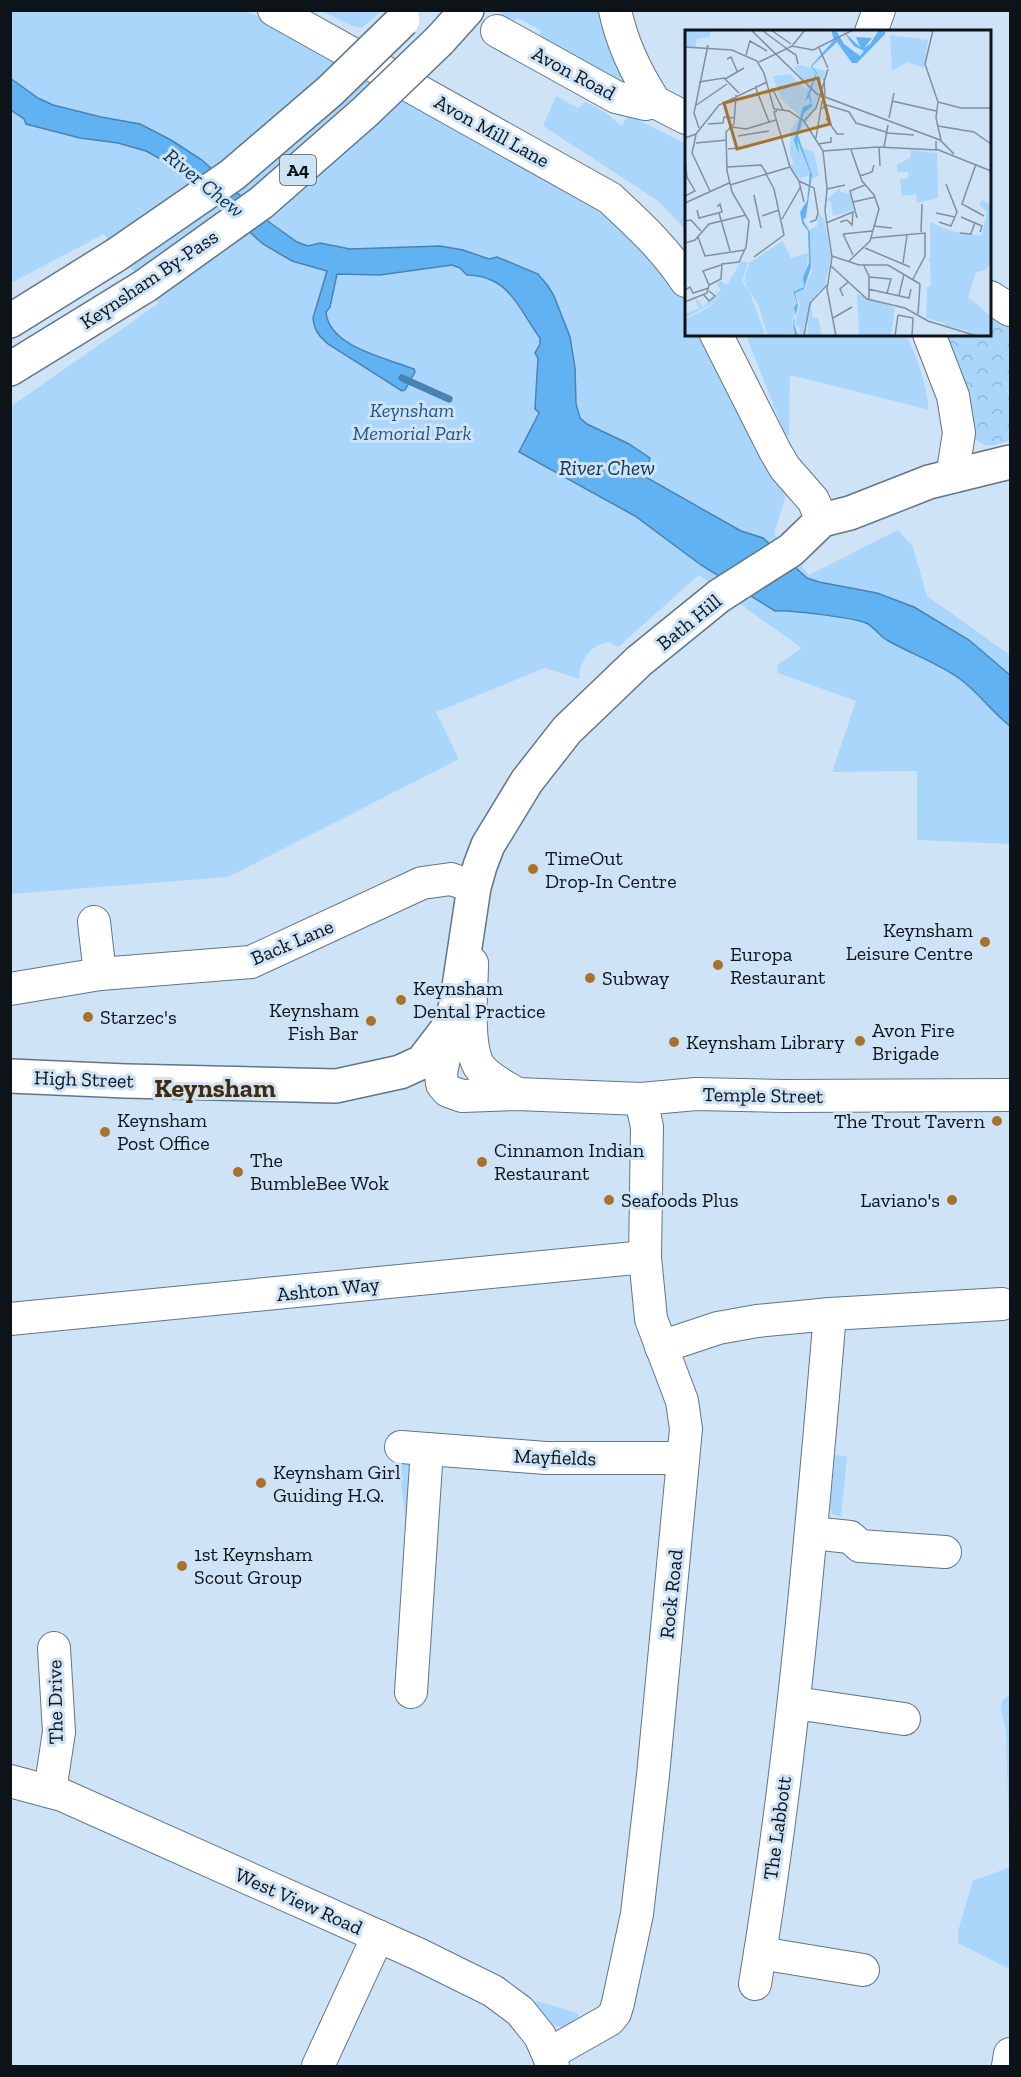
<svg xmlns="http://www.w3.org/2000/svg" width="1021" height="2077" font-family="'Zilla Slab',serif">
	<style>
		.green { fill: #abd6fc }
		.forest { fill: url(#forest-crowns) }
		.water { fill: #61b2f2; stroke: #4883b1; stroke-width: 1.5 }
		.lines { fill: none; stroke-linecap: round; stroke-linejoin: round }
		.stream { stroke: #4883b1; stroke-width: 7 }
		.minor-casing { stroke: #627586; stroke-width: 34 }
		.major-casing { stroke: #627586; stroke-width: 36 }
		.highway-casing { stroke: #627586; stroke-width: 36 }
		.minor { stroke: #fff; stroke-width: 32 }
		.major { stroke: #fff; stroke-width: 33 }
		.highway { stroke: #fff; stroke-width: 33 }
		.highway-bridge-casing { stroke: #627586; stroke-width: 36; stroke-linecap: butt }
		.highway-bridge { stroke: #fff; stroke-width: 33 }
		.poi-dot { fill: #a8712c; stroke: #cee3f6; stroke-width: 2 }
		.labels { text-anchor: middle; stroke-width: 6; stroke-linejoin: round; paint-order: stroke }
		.shield { fill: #cee3f6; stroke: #46525c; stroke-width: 1.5 }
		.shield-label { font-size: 18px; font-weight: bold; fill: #0c141a }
		.street-label { font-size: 20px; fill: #0c141a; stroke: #cee3f6 }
		.park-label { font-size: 20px; font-style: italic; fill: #1e5882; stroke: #cee3f6 }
		.poi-label { font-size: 20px; fill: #0c141a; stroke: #cee3f6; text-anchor: start }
		.water-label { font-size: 21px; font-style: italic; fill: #11344e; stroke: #cee3f6 }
		.district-label { font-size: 26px; font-weight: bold; fill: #452b0a; stroke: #cee3f6 }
		.inset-road { fill: none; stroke: #80909e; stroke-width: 1.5 }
		.view { fill: #a8712c; fill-opacity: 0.15; stroke: #a8712c; stroke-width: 3 }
		.inset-edge { fill: none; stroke: #0c141a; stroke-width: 3 }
	</style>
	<defs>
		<pattern id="forest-crowns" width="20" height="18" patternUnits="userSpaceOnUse" patternTransform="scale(1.5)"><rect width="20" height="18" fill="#abd6fc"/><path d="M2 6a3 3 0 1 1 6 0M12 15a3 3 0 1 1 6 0" fill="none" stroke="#92b7d7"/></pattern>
	</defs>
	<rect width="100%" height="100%" fill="#cee3f6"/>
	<g class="green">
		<path d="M11,11H245L267,20L572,194L587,205L594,203L676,278L686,298V334L705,335L786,495L774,534L809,575L898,530L913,547L927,596L1010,655V844L917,840V771L832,772L856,701L778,673L777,665L802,648L699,575L618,647L609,642C589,646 580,660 579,679L545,668L436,712L459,759L228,877L11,894L10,407L159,303L104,234L11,283Z"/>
		<polygon points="322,11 381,11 362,28 352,26"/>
		<polygon points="504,11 602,11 629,87 541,39 540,30 518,18 511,24 494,23"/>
		<polygon points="556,96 578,108 586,102 606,113 622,126 628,115 686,144 686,230 657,200 543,126"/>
		<path d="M746,335H906C918,358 926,384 929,410L790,375L789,435H785Z"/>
		<polygon points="835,1455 847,1456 841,1517 832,1514 830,1508"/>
		<polygon points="398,1456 411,1457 408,1572 406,1525"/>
		<polygon points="1010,1694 1010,1966 1007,1968 958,1943 958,1931 973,1881 1010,1867 1006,1731 1001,1708 1002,1701"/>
		<path d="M537,2001L577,2013L582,2024C554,2032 549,2024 531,2005Z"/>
	</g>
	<path class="forest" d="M990,316L1010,327V441C991,446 984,450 970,433L935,335L990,334Z"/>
	<path class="water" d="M10,78L38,98L53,105L101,117L140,124L171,140L202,160L269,222L297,242L308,246L320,243L350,249L440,246L463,250L489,259L497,257L538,274L548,286L554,296L570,337L575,368L576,404L580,418L587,424L629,444L650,458L648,467L644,468L642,475L741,531L763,538L807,578L819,582L877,593L914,607L969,640L1010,675V726C992,712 979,693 960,679C938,663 911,654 887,640C879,636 875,627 866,623C855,618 785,609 775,611L701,565L635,516L519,452L539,413L535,409L538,358L535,353L540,344V338C518,308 510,276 467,275L460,268L452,265L380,275L337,274L330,307L326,312C329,347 386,358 414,369L415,372L405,390L402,391L328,344C319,336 314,330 313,318L327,271L292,261L263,244L177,168L146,151L118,143L80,138L26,124L24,119L11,110Z"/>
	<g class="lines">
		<polyline class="stream" points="402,378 449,399"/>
		<defs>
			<g id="minor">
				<path d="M274,10L610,198C638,224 665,249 686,281"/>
				<path d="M615,10C622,44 636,73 655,102"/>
				<polyline points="497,31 616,97 645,104 655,102 686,118"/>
				<polyline points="871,32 879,10"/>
				<polyline points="990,297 1010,310"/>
				<polyline points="716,334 775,451 785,468 813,500 822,520"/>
				<polyline points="929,334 953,396 959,433 952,477"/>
				<polyline points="94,922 100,974"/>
				<path d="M472,963C472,989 466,1044 479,1066C487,1078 505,1086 517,1094"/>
				<polyline points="10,989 100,974 251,962 422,883 451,879 474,887"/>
				<polyline points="451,1024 441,1073 442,1084 448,1091 462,1096 517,1094 641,1099 696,1094 783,1096 1010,1095"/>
				<polyline points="10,1319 645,1257"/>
				<polyline points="661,1347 718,1328 757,1321 830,1314 1002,1304"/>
				<polyline points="401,1447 546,1458 683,1458"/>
				<polyline points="812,1533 850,1537 860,1546 945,1552"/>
				<polyline points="411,1692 427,1449"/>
				<polyline points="795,1703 904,1719"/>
				<polyline points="10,1781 62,1795 418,1954 493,1991 520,2011 540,2036 553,2066"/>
				<polyline points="50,1791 59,1732 54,1648"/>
				<polyline points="760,1953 863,1970"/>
				<path d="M755,1984C792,1762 811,1538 830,1314"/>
				<polyline points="549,2054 609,2020 615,2013 618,2003 637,1914 653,1775 686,1429 682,1401 651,1319 645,1257 647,1127 641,1099"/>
				<polyline points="318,2066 378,1936"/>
				<polyline points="1008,2066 1010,2054"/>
			</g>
			<polyline id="major" points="10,1076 126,1081 336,1086 400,1072 422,1062 451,1024 457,1000 474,887 480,866 488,845 527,781 567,730 639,661 719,596 791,550 822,520 850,513 929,482 1010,462"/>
			<g id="highway">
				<polyline points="440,40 467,10"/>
				<polyline points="10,321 116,255"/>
				<polyline points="10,369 145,286"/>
			</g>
		</defs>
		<use href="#minor" class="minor-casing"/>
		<use href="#major" class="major-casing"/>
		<use href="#highway" class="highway-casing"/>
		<use href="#minor" class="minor"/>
		<use href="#major" class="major"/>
		<use href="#highway" class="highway"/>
		<defs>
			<g id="highway-bridge">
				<polyline points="116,255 232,175 330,91 403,20"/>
				<polyline points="145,286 261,203 365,112 440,40"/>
			</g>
		</defs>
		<use href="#highway-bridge" class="highway-bridge-casing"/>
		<use href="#highway-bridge" class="highway-bridge"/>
	</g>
	<g class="poi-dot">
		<circle cx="533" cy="869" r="6"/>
		<circle cx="985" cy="942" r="6"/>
		<circle cx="718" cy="965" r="6"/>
		<circle cx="590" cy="978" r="6"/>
		<circle cx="401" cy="1000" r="6"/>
		<circle cx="88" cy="1017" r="6"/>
		<circle cx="371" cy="1021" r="6"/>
		<circle cx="860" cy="1041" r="6"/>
		<circle cx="674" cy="1042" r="6"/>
		<circle cx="997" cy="1121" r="6"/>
		<circle cx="105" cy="1132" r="6"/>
		<circle cx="482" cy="1162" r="6"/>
		<circle cx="238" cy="1172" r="6"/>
		<circle cx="609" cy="1200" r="6"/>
		<circle cx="952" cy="1200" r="6"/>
		<circle cx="261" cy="1483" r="6"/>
		<circle cx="182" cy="1566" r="6"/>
	</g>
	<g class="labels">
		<rect class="shield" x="280" y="155" width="36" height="30" rx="4.5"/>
		<g class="shield-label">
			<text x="298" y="176">A4</text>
		</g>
		<g class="street-label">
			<text transform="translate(574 73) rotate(28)" y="7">Avon Road</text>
			<text transform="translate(492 131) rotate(29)" y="7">Avon Mill Lane</text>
			<text transform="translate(149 279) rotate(-34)" y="7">Keynsham By-Pass</text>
			<text transform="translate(689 622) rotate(-39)" y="7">Bath Hill</text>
			<text transform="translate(292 942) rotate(-23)" y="7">Back Lane</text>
			<text transform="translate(84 1079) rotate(2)" y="7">High Street</text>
			<text transform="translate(763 1095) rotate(1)" y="7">Temple Street</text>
			<text transform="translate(328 1289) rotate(-6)" y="7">Ashton Way</text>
			<text transform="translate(555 1457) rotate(2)" y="7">Mayfields</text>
			<text transform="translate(671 1594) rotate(-84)" y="7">Rock Road</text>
			<text transform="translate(55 1702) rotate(-91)" y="7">The Drive</text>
			<text transform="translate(777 1828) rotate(-82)" y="7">The Labbott</text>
			<text transform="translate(299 1901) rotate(24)" y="7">West View Road</text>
		</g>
		<g class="park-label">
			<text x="412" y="417">Keynsham<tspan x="412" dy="23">Memorial Park</tspan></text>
		</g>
		<g class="poi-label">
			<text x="545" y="865">TimeOut<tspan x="545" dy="23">Drop-In Centre</tspan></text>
			<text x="973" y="937" text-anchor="end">Keynsham<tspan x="973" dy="23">Leisure Centre</tspan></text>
			<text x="730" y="961">Europa<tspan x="730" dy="23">Restaurant</tspan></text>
			<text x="602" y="985">Subway</text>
			<text x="413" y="995">Keynsham<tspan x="413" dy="23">Dental Practice</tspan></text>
			<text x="359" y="1017" text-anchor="end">Keynsham<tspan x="359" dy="23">Fish Bar</tspan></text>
			<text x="100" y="1024">Starzec's</text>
			<text x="872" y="1037">Avon Fire<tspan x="872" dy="23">Brigade</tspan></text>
			<text x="686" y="1049">Keynsham Library</text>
			<text x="117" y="1127">Keynsham<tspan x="117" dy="23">Post Office</tspan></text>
			<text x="985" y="1128" text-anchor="end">The Trout Tavern</text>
			<text x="494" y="1157">Cinnamon Indian<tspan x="494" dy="23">Restaurant</tspan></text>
			<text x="250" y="1167">The<tspan x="250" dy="23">BumbleBee Wok</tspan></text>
			<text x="621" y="1207">Seafoods Plus</text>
			<text x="940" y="1207" text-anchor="end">Laviano's</text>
			<text x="273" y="1479">Keynsham Girl<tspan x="273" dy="23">Guiding H.Q.</tspan></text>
			<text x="194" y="1561">1st Keynsham<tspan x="194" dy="23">Scout Group</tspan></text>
		</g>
		<g class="water-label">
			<text transform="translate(204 183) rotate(39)" y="7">River Chew</text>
			<text x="607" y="475">River Chew</text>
		</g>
		<g class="district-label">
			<text x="215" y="1097">Keynsham</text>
		</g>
	</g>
	<g transform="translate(685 30)">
		<rect width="306" height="306" fill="#cee3f6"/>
		<path d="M0,0H25V7L12,9L10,18L0,16ZM205,5L243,10L239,38L222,32L207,41ZM113,35L142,41L136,50L130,79L114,104L117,118L129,122L134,146L128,148L129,154L127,146L116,145L115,150L105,135L109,134L105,125L106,99L115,86L96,69L88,46L105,44L121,59L123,55L109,38ZM226,120L252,123L253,168L232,173L231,164L217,166L215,149L223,148V142H212V135L225,128ZM155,158V162L165,164L169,180L148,186L146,172L141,170ZM297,170L306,175V230L301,240L291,242L283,267L306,289V306L241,288L242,257L246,255L245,231L241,229L245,228V192L276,205L296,208L302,182L294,175ZM133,183L139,189L146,226L140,255L129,266L119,306L113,305L115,298L110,294L115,274L110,263L120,259L127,240L125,199L132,196ZM97,211L106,228L123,223L119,257L107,263L112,273L107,293L110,304L83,306L73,274L64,261L81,306H0V290L24,277L36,265L24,275L0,288V284L14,278L8,264L18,277L36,260L32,254L35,251L42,255L56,231L63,232L57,252L64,261L59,251L64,233ZM172,264L210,278L206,306L174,305ZM125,275L128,288H133L137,306H122Z" fill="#abd6fc"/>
		<path d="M116,118L126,139L125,145L116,148L108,140ZM270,202L306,207V230L301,240L291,241L292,232L285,237L280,219L275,220L266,228L262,244L267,259L251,251L257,221ZM267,260L276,265L283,279L285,273L288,278L294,277L282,268L294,275L306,288V306H293L281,301L283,297L279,300L260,295Z" fill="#abd6fc"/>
		<path d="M146,0H151L159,14L175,26L179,21L169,16L157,0L175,17L171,7L187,8L179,18L185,14L194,0H200V4L172,33H167L152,12L127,36L132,43L125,64L127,76L119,83L113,106L127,145L121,187L118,190L125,202L126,237L119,259L110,263L113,275L109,293L113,306H110L108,292L111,286L109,278L112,273L108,262L119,257L118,247L124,233L123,201L117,193L115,182L122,171L125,142L112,109L114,125L109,110L118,77L126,74L124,67L120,71L131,43L126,36L149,10Z" fill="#61b2f2"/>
		<path class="inset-road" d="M66,0L132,64L255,110L269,124M86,0L106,14M248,0L240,34L253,72L251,88L256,110M78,1L101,18M107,16L120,0M0,17L47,20L72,31L79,43L89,79L104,81L119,91L138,121M100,18L111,25L113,34M134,18L143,38M61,25L65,11L82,21M42,29L46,27L52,41M74,32L107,16L128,20L168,0M139,48L140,66M40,49L59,38M14,52L39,48L54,63M70,56L84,92M87,58L98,80M207,71L251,81M253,72L276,78H306M10,76L42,54M136,79L142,75L164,82L171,93L201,102M92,81L89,82L105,137M141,88L152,104H159M204,88L209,63M119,91L131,78L143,39M23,94L38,93L39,87L50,88M253,96L289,102L306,114M47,97L61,99L91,90M14,98L9,83L23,15M202,103L229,105M11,105L7,123L25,161M53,106L84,101M0,108L11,104L34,75L82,52M131,108L137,71M251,111V119L306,141M11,113L42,110M133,114L146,112V107M194,117L195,136M199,117L203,95M43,119L64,117M138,121L142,158L140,181L147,227L142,259L151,306M138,121L192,117L253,120M0,131L2,147L10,161L0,166M291,134L277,174L299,186M42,137L76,135L82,144M105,137L114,151L119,172M175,146L187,142L189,135M114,151L129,158L133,183L131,190L125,192M45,155L105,137M142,159L160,155M69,165L76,198M168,172L190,167M0,173L44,153M12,180L14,188L37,182L35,174L32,177M34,183L45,221M251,183L270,187M77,186L94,180M276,187L297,196L295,202M172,188L165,161L180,155M97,189L116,156M0,191L6,190L16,201M254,192L266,196L272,182L261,154M141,193L168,182L167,195L162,190L155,192M188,196L207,198M236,202L237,174M275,203L286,204L290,192M158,204L187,201M158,204L168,225M13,207L20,226L60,220M186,208L240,203V226L228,249M0,213L10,210L24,194L61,185M180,218L225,237M147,226L174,235H203L235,254M69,227L99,205L89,159L81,144M163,232L185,211L194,179L189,165L177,151L166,120M218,233L222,205M146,236L182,269L220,278L243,291L292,306M179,236L184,246V270M184,247L206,249L202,263M24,255L18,241L36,235M183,259L224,268L226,259M0,260L5,257L8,263L24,258M19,265L24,271L30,266L24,261M214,265L219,244M158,266L155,259L163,252M0,272L22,263L24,255L36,249L37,234L54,232L61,217L64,191L47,162L42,141L41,102L49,94L51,65M233,284L235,254M213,285L228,288L227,306M148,288L167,277M119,306L125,273L142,255M210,306L213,285"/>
		<path class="view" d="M133,48L145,94L52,119L39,73Z"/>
		<rect width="306" height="306" class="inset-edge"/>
	</g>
	<rect width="1021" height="2077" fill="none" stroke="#0c141a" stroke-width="24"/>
</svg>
